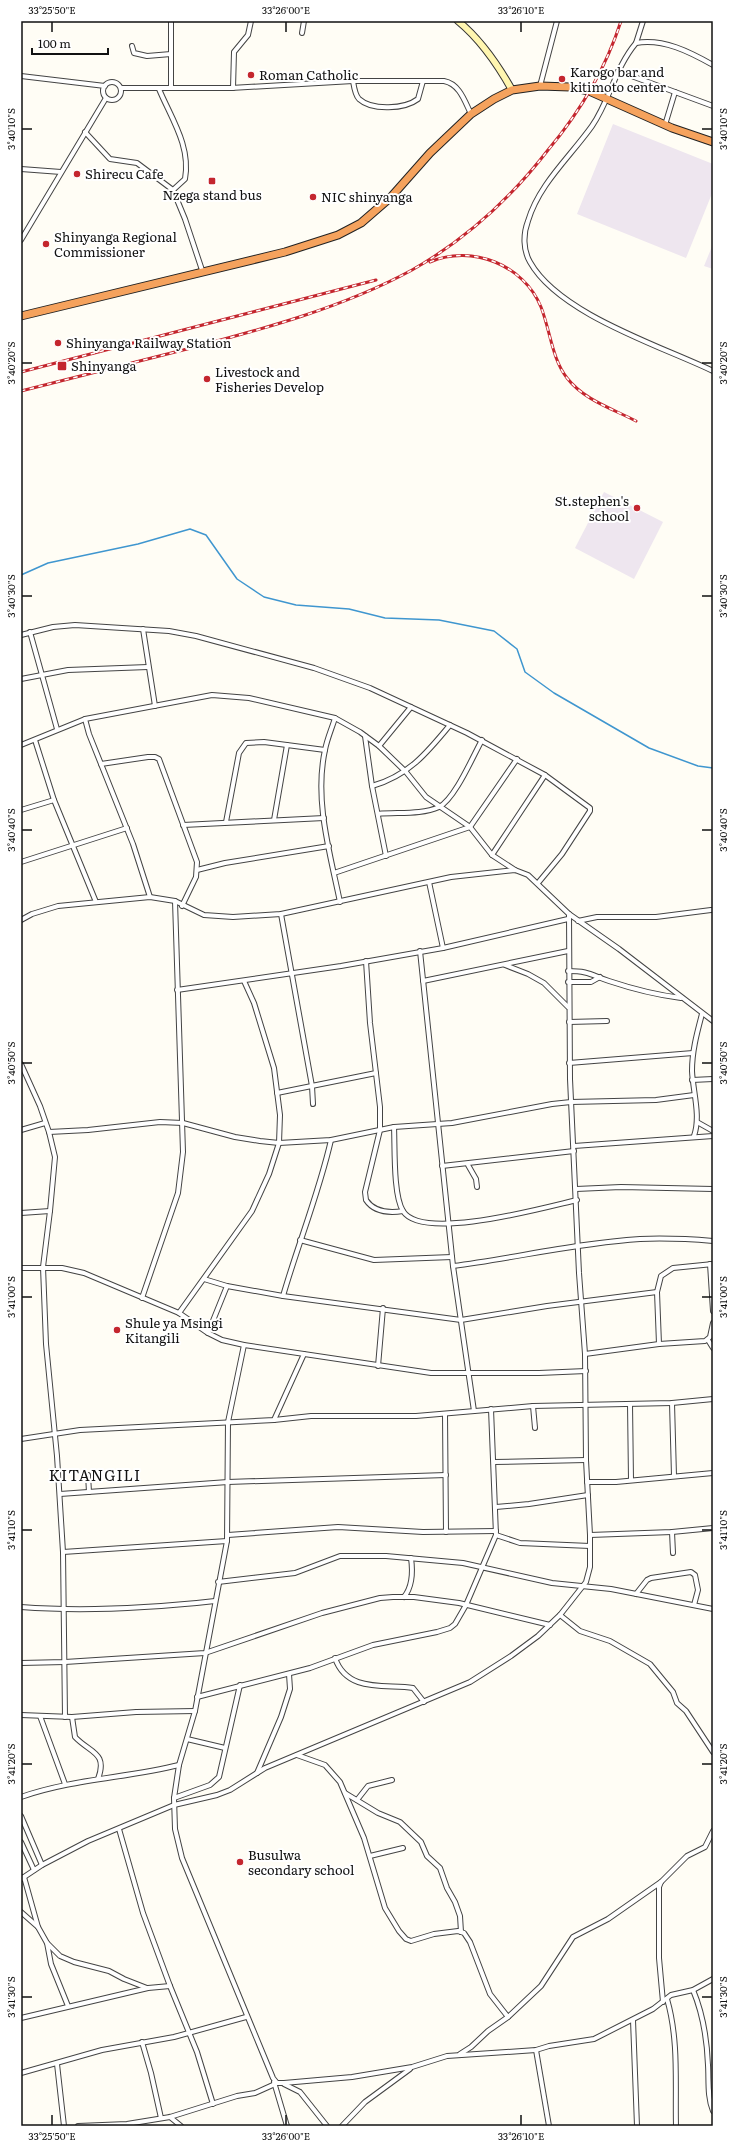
<svg xmlns="http://www.w3.org/2000/svg" width="734" height="2147" font-family="Literata,serif">
	<style>
		.industrial { fill: #eee6ef }
		.lines { fill: none; stroke-linecap: round; stroke-linejoin: round }
		.stream { stroke: #3f96cf; stroke-width: 1.5 }
		.street-casing { stroke: #444; stroke-width: 6 }
		.secondary-casing { stroke: #333; stroke-width: 8 }
		.highway-casing { stroke: #222; stroke-width: 9 }
		.street { stroke: #fff; stroke-width: 4 }
		.secondary { stroke: #fff6b0; stroke-width: 6 }
		.highway { stroke: #f5a25d; stroke-width: 7 }
		.rail-casing { stroke: #c4262e; stroke-width: 3 }
		.rail { stroke: #fff; stroke-width: 1.5; stroke-dasharray: 4.5; stroke-linecap: butt }
		.ticks { fill: none; stroke: #111; stroke-width: 1.5 }
		.poi-dot { fill: #c4262e; stroke: #fff; stroke-width: 1.5 }
		.labels { text-anchor: middle; stroke-width: 4; stroke-linejoin: round; paint-order: stroke }
		.poi-label { font-size: 13px; fill: #111; stroke: #fff; text-anchor: start }
		.quarter-label { font-size: 15px; letter-spacing: 1px; fill: #111; stroke: #fff }
		.neatline { fill: none; stroke: #111; stroke-width: 1.5 }
		.ticks-label { font-size: 10px; text-anchor: middle; fill: #111 }
	</style>
	<rect width="100%" height="100%" fill="#fffdf5"/>
	<g class="industrial">
		<polygon points="613,124 713,164 713,191 686,258 577,214"/>
		<polygon points="713,244 713,269 704,266"/>
		<polygon points="604,492 663,522 634,579 575,548"/>
	</g>
	<g class="lines">
		<polyline class="stream" points="21,575 48,563 138,544 190,529 206,535 237,579 264,597 296,605 349,609 385,618 439,620 494,631 517,649 525,672 554,693 649,748 698,766 713,768"/>
		<defs>
			<g id="street">
				<polyline points="171,21 171,88"/>
				<polyline points="302,33 304,21"/>
				<polyline points="636,43 643,21"/>
				<polyline points="132,46 134,53 147,56 171,54"/>
				<path d="M713,65C690,52 663,38 636,43C615,68 610,100 592,126C570,157 539,184 528,221C523,234 523,250 530,262C559,314 661,346 713,371"/>
				<polyline points="618,71 713,106"/>
				<polyline points="21,76 105,86"/>
				<path d="M353,81C354,87 355,95 359,99C372,111 405,109 418,99L423,81"/>
				<circle cx="112" cy="91" r="9"/>
				<polyline points="540,86 557,21"/>
				<path d="M121,88H231L353,81H444C460,84 465,102 471,114"/>
				<polyline points="233,88 234,52 248,35 251,21"/>
				<path d="M159,89C171,118 191,146 185,179L173,190"/>
				<polyline points="665,125 675,92"/>
				<polyline points="85,132 110,159 137,163 173,190 185,219 202,270"/>
				<polyline points="21,169 61,172"/>
				<polyline points="21,240 106,98"/>
				<polyline points="143,629 155,706"/>
				<polyline points="30,632 57,729"/>
				<polyline points="21,635 53,627 75,625 169,631 196,636 314,668 370,688 467,733 545,775 590,808 590,811 562,854 538,883"/>
				<polyline points="21,679 68,670 148,667"/>
				<path d="M335,718C332,728 327,739 325,750C314,800 330,853 340,902"/>
				<polyline points="85,719 89,734 133,844 150,897"/>
				<polyline points="365,736 372,786 386,856"/>
				<polyline points="35,740 54,800 96,902"/>
				<polyline points="21,745 85,719 212,695 249,698 335,718 360,732 379,746 406,772 426,797 470,827 492,855 515,870"/>
				<polyline points="379,746 411,707"/>
				<polyline points="101,764 148,757 155,757 159,759 197,862 196,877 182,906"/>
				<path d="M372,786C408,776 427,753 450,725"/>
				<polyline points="21,810 54,800"/>
				<path d="M378,814C398,812 421,815 439,807C455,799 473,756 482,740"/>
				<polyline points="274,820 287,745"/>
				<polyline points="226,822 239,753 246,743 264,742 325,750"/>
				<polyline points="183,825 324,818"/>
				<polyline points="492,855 545,775"/>
				<polyline points="21,862 127,828"/>
				<polyline points="197,870 225,863 329,846"/>
				<polyline points="334,873 470,827 517,759"/>
				<polyline points="429,882 443,948"/>
				<polyline points="281,914 312,1086 313,1104"/>
				<polyline points="21,920 32,914 58,906 150,897 175,901 204,915 233,917 281,914 451,877 515,870 528,875 569,914 619,949 713,1021"/>
				<polyline points="578,921 597,917 656,917 711,910"/>
				<polyline points="420,951 453,1266 474,1411"/>
				<path d="M366,961L370,1023L380,1107V1130L365,1192L366,1200C374,1212 390,1213 403,1211"/>
				<polyline points="505,965 528,974 544,983 568,1007"/>
				<path d="M568,971C589,971 591,975 609,981C633,989 657,995 681,998"/>
				<polyline points="423,981 568,951"/>
				<polyline points="568,982 591,982 600,977"/>
				<polyline points="177,990 341,966 443,948 568,919"/>
				<polyline points="569,1022 607,1021"/>
				<polyline points="569,1063 693,1053"/>
				<polyline points="21,1064 40,1106 49,1132 55,1157 50,1211 43,1267 46,1344 57,1456 63,1552 65,1717"/>
				<polyline points="692,1080 713,1079"/>
				<polyline points="277,1093 376,1073"/>
				<polyline points="697,1122 713,1131"/>
				<path d="M394,1127C395,1147 393,1195 403,1211C422,1242 546,1207 577,1200"/>
				<polyline points="21,1130 45,1123"/>
				<polyline points="49,1132 88,1130 160,1122 183,1123 235,1137 260,1141 279,1143 331,1140 394,1127 452,1123 552,1104 571,1102 656,1100 694,1095"/>
				<path d="M694,1136C701,1116 693,1092 692,1071C692,1051 697,1033 702,1014"/>
				<polyline points="574,1146 713,1136"/>
				<polyline points="468,1165 476,1179 477,1187"/>
				<polyline points="442,1166 574,1151"/>
				<polyline points="576,1189 621,1187 713,1189"/>
				<polyline points="21,1213 50,1211"/>
				<polyline points="300,1240 374,1260 452,1257"/>
				<polyline points="710,1264 713,1311"/>
				<path d="M453,1266C515,1258 577,1243 640,1239C664,1238 689,1239 713,1241"/>
				<polyline points="21,1268 62,1268 84,1273 179,1313 208,1333 222,1340 244,1345 431,1373 539,1373 586,1371"/>
				<polyline points="204,1279 227,1286 283,1296 461,1320 547,1306 657,1292"/>
				<path d="M283,1296C298,1244 319,1193 331,1140"/>
				<polyline points="142,1298 178,1193 183,1152 175,901"/>
				<polyline points="179,1313 252,1211 269,1174 279,1143 280,1115 274,1068 254,1003 244,981"/>
				<polyline points="208,1333 227,1286"/>
				<polyline points="708,1340 713,1348"/>
				<polyline points="659,1344 657,1292 661,1276 673,1268 713,1264"/>
				<polyline points="244,1345 228,1422 227,1541 195,1711 179,1765 174,1798 175,1829 182,1858 273,2078 277,2083 284,2083 352,2077 412,2067 447,2056 536,2050 549,2046 594,2039 653,2009 671,1995 693,1990 713,1979"/>
				<polyline points="585,1354 659,1344 705,1341 710,1337 713,1323"/>
				<polyline points="378,1366 383,1308"/>
				<polyline points="672,1403 674,1476"/>
				<polyline points="630,1404 631,1480"/>
				<polyline points="533,1406 535,1428"/>
				<polyline points="445,1414 446,1532"/>
				<polyline points="274,1420 304,1354"/>
				<polyline points="21,1439 80,1430 274,1420 311,1416 416,1416 533,1406 672,1403 713,1399"/>
				<polyline points="494,1462 586,1460"/>
				<polyline points="88,1475 89,1492"/>
				<polyline points="587,1482 616,1482 713,1473"/>
				<polyline points="60,1494 228,1482 446,1475"/>
				<polyline points="496,1507 529,1504 588,1495"/>
				<polyline points="672,1532 673,1553"/>
				<polyline points="228,1535 338,1527 423,1532 496,1531"/>
				<polyline points="496,1535 520,1543 590,1546"/>
				<polyline points="590,1535 672,1532 713,1528"/>
				<polyline points="63,1552 227,1541"/>
				<polyline points="218,1582 295,1573 340,1556 386,1556 463,1563 552,1583 611,1589 713,1609"/>
				<polyline points="636,1594 647,1580 651,1578 691,1572 695,1575 698,1590 694,1605"/>
				<path d="M404,1597C413,1586 413,1572 411,1558"/>
				<path d="M21,1607C86,1612 151,1608 215,1601"/>
				<polyline points="560,1615 580,1631 610,1641 650,1664 673,1692 677,1703 686,1711 713,1752"/>
				<path d="M335,1658C347,1693 385,1684 413,1688L424,1702"/>
				<polyline points="21,1663 65,1662 205,1653 322,1613 380,1598 393,1597 414,1597 459,1603 550,1625"/>
				<polyline points="197,1697 310,1668 373,1645 437,1632 450,1628 455,1624 466,1605 496,1535 491,1409"/>
				<polyline points="21,1715 72,1717 136,1712 195,1711"/>
				<polyline points="40,1716 65,1784"/>
				<path d="M72,1717L75,1737C90,1753 108,1752 98,1779"/>
				<polyline points="187,1739 225,1748"/>
				<polyline points="297,1755 325,1765 340,1782 364,1838 385,1908 399,1931 406,1939 411,1941 434,1934 458,1931 464,1933 470,1942 490,1994 508,2017"/>
				<polyline points="257,1773 281,1717 290,1689 289,1674"/>
				<polyline points="345,1793 378,1813 400,1822 421,1842 427,1856 440,1868 447,1888 455,1902 460,1916 461,1932"/>
				<path d="M21,1797C72,1779 127,1778 179,1765"/>
				<polyline points="174,1798 210,1785 219,1777 240,1685"/>
				<polyline points="357,1800 368,1786 392,1780"/>
				<polyline points="21,1816 42,1865"/>
				<polyline points="119,1829 143,1913 170,1986 197,2052 213,2104"/>
				<polyline points="21,1842 34,1870"/>
				<polyline points="370,1856 403,1848"/>
				<polyline points="24,1877 38,1927 47,1943 51,1964 68,2006"/>
				<polyline points="21,1879 42,1865 88,1841 174,1805 217,1795 230,1790 265,1768 470,1682 511,1656 538,1636 560,1615 586,1582 590,1567 590,1535 586,1460 585,1354 579,1273 570,1079 569,914"/>
				<polyline points="21,1912 38,1927"/>
				<polyline points="47,1943 60,1956 74,1962 109,1971 124,1979 147,1988"/>
				<path d="M693,1990C703,2014 707,2039 708,2065C709,2080 707,2097 713,2111"/>
				<path d="M667,1999C679,2040 675,2084 676,2126"/>
				<polyline points="663,2002 659,1958 659,1887 661,1882 687,1856 705,1847 713,1831"/>
				<polyline points="21,2018 148,1988 170,1986"/>
				<polyline points="633,2020 637,2126"/>
				<polyline points="142,2042 151,2073 161,2118"/>
				<polyline points="536,2050 549,2126"/>
				<polyline points="460,2054 471,2047 488,2031 508,2017 541,1986 573,1937 608,1919 661,1882"/>
				<polyline points="57,2064 64,2126"/>
				<polyline points="21,2073 102,2050 174,2037 246,2017"/>
				<polyline points="274,2082 287,2126"/>
				<polyline points="284,2084 300,2092 327,2126"/>
				<polyline points="170,2117 181,2126"/>
				<polyline points="78,2126 127,2124 170,2117 237,2096 255,2093 275,2084"/>
				<polyline points="342,2126 365,2102 410,2069"/>
			</g>
			<path id="secondary" d="M458,21C480,39 498,65 512,90"/>
			<polyline id="highway" points="21,316 285,252 338,235 361,223 391,197 430,153 471,114 494,99 512,90 540,86 570,87 589,91 672,128 713,142"/>
		</defs>
		<use href="#street" class="street-casing"/>
		<use href="#secondary" class="secondary-casing"/>
		<use href="#highway" class="highway-casing"/>
		<use href="#street" class="street"/>
		<use href="#secondary" class="secondary"/>
		<use href="#highway" class="highway"/>
		<defs>
			<g id="rail">
				<path d="M430,262C472,244 524,265 541,307C550,330 552,359 567,378C584,400 613,409 636,421"/>
				<polyline points="21,372 376,280"/>
				<path d="M21,391C76,377 132,363 187,349C263,329 342,308 412,270C465,240 511,198 548,150C579,113 606,68 621,21"/>
			</g>
		</defs>
		<use href="#rail" class="rail-casing"/>
		<use href="#rail" class="rail"/>
	</g>
	<path class="ticks" d="M52,22V32M286,22V32M521,22V32M22,129H32M702,129H712M22,363H32M702,363H712M22,596H32M702,596H712M22,830H32M702,830H712M22,1063H32M702,1063H712M22,1297H32M702,1297H712M22,1530H32M702,1530H712M22,1764H32M702,1764H712M22,1997H32M702,1997H712M52,2115V2125M286,2115V2125M521,2115V2125"/>
	<g class="poi-dot">
		<circle cx="251" cy="75" r="4"/>
		<circle cx="562" cy="79" r="4"/>
		<circle cx="77" cy="174" r="4"/>
		<rect x="208" y="177" width="8" height="8" rx="2"/>
		<circle cx="313" cy="197" r="4"/>
		<circle cx="46" cy="244" r="4"/>
		<circle cx="58" cy="343" r="4"/>
		<rect x="57" y="361" width="10" height="10" rx="2"/>
		<circle cx="207" cy="379" r="4"/>
		<circle cx="637" cy="508" r="4"/>
		<circle cx="117" cy="1330" r="4"/>
		<circle cx="240" cy="1862" r="4"/>
	</g>
	<g class="labels">
		<g class="poi-label">
			<text x="570" y="77">Karogo bar and<tspan x="570" dy="15">kitimoto center</tspan></text>
			<text x="259" y="80">Roman Catholic</text>
			<text x="85" y="179">Shirecu Cafe</text>
			<text x="212" y="200" text-anchor="middle">Nzega stand bus</text>
			<text x="321" y="202">NIC shinyanga</text>
			<text x="54" y="242">Shinyanga Regional<tspan x="54" dy="15">Commissioner</tspan></text>
			<text x="66" y="348">Shinyanga Railway Station</text>
			<text x="71" y="371">Shinyanga</text>
			<text x="215" y="377">Livestock and<tspan x="215" dy="15">Fisheries Develop</tspan></text>
			<text x="629" y="506" text-anchor="end">St.stephen's<tspan x="629" dy="15">school</tspan></text>
			<text x="125" y="1328">Shule ya Msingi<tspan x="125" dy="15">Kitangili</tspan></text>
			<text x="248" y="1860">Busulwa<tspan x="248" dy="15">secondary school</tspan></text>
		</g>
		<g class="quarter-label">
			<text x="95" y="1481">KITANGILI</text>
		</g>
	</g>
	<rect width="734" height="2147" fill="none" stroke="#ffffff" stroke-width="44"/>
	<path d="M32 48v6h76v-6" fill="none" stroke="#111111" stroke-width="2"/>
	<text x="38" y="48" font-size="12" fill="#111111" stroke="#ffffff" stroke-width="3" paint-order="stroke">100 m</text>
	<rect x="22" y="22" width="690" height="2103" class="neatline"/>
	<g class="ticks-label">
		<text x="52" y="14">33°25'50"E</text>
		<text x="286" y="14">33°26'00"E</text>
		<text x="521" y="14">33°26'10"E</text>
		<text transform="translate(11 129) rotate(-90)" y="4">3°40'10"S</text>
		<text transform="translate(723 129) rotate(-90)" y="4">3°40'10"S</text>
		<text transform="translate(11 363) rotate(-90)" y="4">3°40'20"S</text>
		<text transform="translate(723 363) rotate(-90)" y="4">3°40'20"S</text>
		<text transform="translate(11 596) rotate(-90)" y="4">3°40'30"S</text>
		<text transform="translate(723 596) rotate(-90)" y="4">3°40'30"S</text>
		<text transform="translate(11 830) rotate(-90)" y="4">3°40'40"S</text>
		<text transform="translate(723 830) rotate(-90)" y="4">3°40'40"S</text>
		<text transform="translate(11 1063) rotate(-90)" y="4">3°40'50"S</text>
		<text transform="translate(723 1063) rotate(-90)" y="4">3°40'50"S</text>
		<text transform="translate(11 1297) rotate(-90)" y="4">3°41'00"S</text>
		<text transform="translate(723 1297) rotate(-90)" y="4">3°41'00"S</text>
		<text transform="translate(11 1530) rotate(-90)" y="4">3°41'10"S</text>
		<text transform="translate(723 1530) rotate(-90)" y="4">3°41'10"S</text>
		<text transform="translate(11 1764) rotate(-90)" y="4">3°41'20"S</text>
		<text transform="translate(723 1764) rotate(-90)" y="4">3°41'20"S</text>
		<text transform="translate(11 1997) rotate(-90)" y="4">3°41'30"S</text>
		<text transform="translate(723 1997) rotate(-90)" y="4">3°41'30"S</text>
		<text x="52" y="2140">33°25'50"E</text>
		<text x="286" y="2140">33°26'00"E</text>
		<text x="521" y="2140">33°26'10"E</text>
	</g>
</svg>
